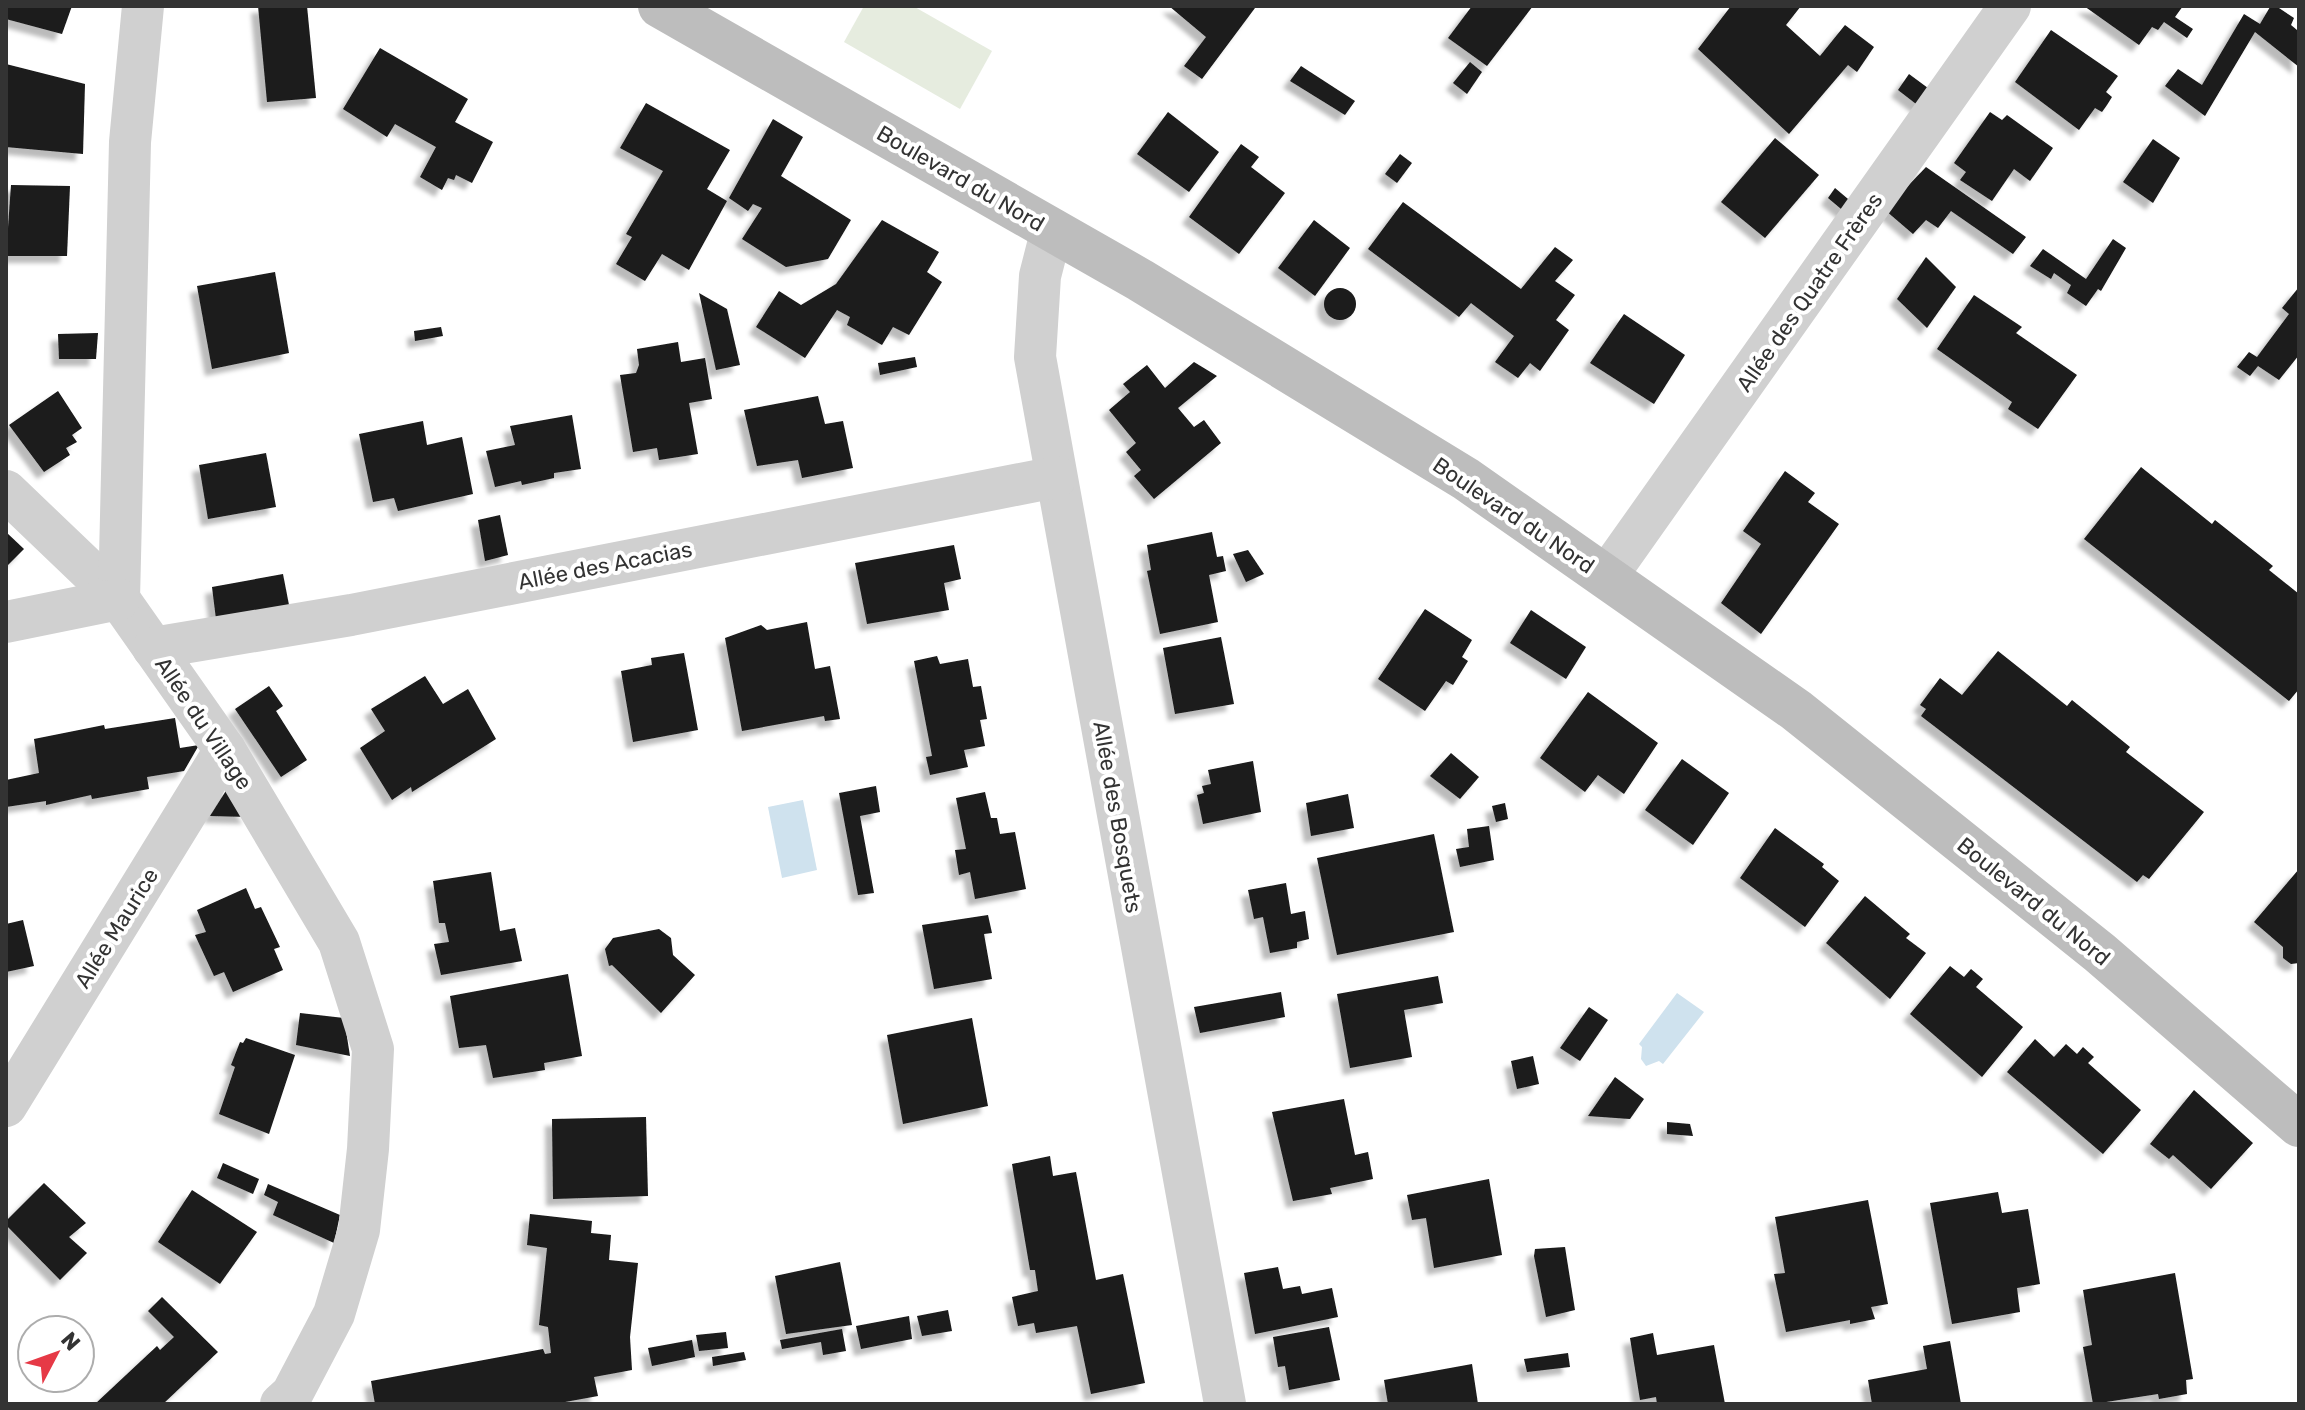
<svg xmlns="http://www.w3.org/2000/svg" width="2305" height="1410" font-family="Rubik,sans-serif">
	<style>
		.green { fill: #e6ecdf }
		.water { fill: #cfe2ee }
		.building { fill: #1a1a1a; filter: url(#shadow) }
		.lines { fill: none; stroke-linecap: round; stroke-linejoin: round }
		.street { stroke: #d0d0d0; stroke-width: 42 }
		.secondary { stroke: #bdbdbd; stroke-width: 44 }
		.labels { text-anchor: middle; stroke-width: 8; stroke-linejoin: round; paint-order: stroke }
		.street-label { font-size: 22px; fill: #333; stroke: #fff }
	</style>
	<defs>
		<filter id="shadow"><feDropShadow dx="-7" dy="7" stdDeviation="2" flood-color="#0004"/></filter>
	</defs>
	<rect width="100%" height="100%" fill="#fff"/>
	<polygon class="green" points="864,6 913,6 992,51 960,109 844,42"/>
	<g class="water">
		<polygon points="803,800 817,870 782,878 768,807"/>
		<polygon points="1677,993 1704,1012 1663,1064 1659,1061 1646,1066 1641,1059 1642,1047 1639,1044"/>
	</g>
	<g class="building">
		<polygon points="6,6 72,6 62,34 6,19"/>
		<polygon points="258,6 307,6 316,98 267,102"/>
		<polygon points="1169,6 1253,6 1255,8 1202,79 1184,66 1206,37"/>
		<polygon points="1472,6 1533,6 1487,66 1448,38"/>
		<polygon points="1731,6 1801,6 1786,25 1820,56 1845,25 1874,47 1857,72 1848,65 1789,134 1698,49"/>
		<polygon points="2084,6 2183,6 2175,17 2193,29 2187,38 2164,22 2158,30 2152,27 2139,45"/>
		<polygon points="2276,6 2294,18 2291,25 2297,30 2299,26 2299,67 2255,32 2205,116 2165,86 2178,69 2202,85 2244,14 2260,24 2270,7"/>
		<polygon points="2051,30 2118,76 2106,92 2112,97 2107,105 2102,112 2095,108 2079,130 2015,82"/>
		<polygon points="380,48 468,99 455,122 493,142 472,183 456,175 454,180 448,178 442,190 420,177 436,147 395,124 387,137 343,109"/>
		<polygon points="1470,62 1482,72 1467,94 1453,83"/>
		<polygon points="6,64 85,84 83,154 6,147"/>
		<polygon points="1301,66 1355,101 1345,115 1290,81"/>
		<polygon points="1909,74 1932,91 1920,107 1898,90"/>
		<polygon points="646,103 730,150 707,189 727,201 689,270 662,254 645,281 616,264 632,237 626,234 663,171 620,148"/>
		<polygon points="1168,112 1219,152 1189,192 1137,154"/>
		<polygon points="1990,112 2002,120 2007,115 2053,148 2030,181 2014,169 1992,201 1960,180 1966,172 1954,163"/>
		<polygon points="773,119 803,137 781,176 851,220 828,259 786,267 742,239 762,208 753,204 748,211 729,198"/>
		<polygon points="1775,138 1819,175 1765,238 1721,202"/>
		<polygon points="2153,139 2180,158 2153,203 2123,182"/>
		<polygon points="1241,144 1259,157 1251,167 1285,193 1239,254 1189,217"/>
		<polygon points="1400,154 1412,163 1397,183 1385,174"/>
		<polygon points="1926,167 2026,237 2013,254 1951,211 1938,228 1926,220 1913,234 1885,210"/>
		<polygon points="11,185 70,186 67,256 6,256"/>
		<polygon points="1835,188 1854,204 1847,214 1828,198"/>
		<polygon points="1403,202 1521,289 1555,247 1573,260 1555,281 1575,295 1556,320 1569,330 1540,371 1530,363 1518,378 1495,362 1514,336 1471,303 1459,317 1368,249"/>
		<polygon points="882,220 939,252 927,272 942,282 909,335 893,327 882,345 847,325 850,317 837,310 805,358 756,327 779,291 801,305 836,284"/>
		<polygon points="1314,220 1350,248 1315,296 1278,268"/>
		<polygon points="2113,239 2126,248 2101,291 2098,289 2086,306 2067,293 2071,285 2054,273 2051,279 2030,266 2043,249 2086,279"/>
		<polygon points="1926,257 1956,287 1927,328 1897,299"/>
		<polygon points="275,272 289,353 212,369 197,286"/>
		<polygon points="2299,287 2299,355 2279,380 2258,366 2250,376 2237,367 2249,352 2257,357 2289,314 2282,308"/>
		<circle cx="1340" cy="304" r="16"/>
		<polygon points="699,293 727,309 740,365 716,370"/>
		<polygon points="1974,295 2022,327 2016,333 2077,375 2038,429 2008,409 2012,402 1937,349"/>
		<polygon points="1624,314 1685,355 1654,404 1590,363"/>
		<polygon points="441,327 443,336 415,341 414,331"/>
		<polygon points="98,333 96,359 59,359 58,334"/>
		<polygon points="678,342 681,362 705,358 712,399 689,403 698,454 659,460 657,448 633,452 620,375 636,373 639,365 637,349"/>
		<polygon points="915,357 917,367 880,375 878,363"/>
		<polygon points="1194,362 1217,376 1178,408 1194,427 1204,420 1221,443 1154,499 1134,476 1141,470 1126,452 1136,443 1109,410 1130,392 1123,384 1147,365 1165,388"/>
		<polygon points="58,391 82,428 72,435 77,442 66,448 70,455 44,472 9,425"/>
		<polygon points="818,396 825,424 843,421 853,468 802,478 798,460 757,466 744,410"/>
		<polygon points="572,415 581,469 554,473 554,478 522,485 521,481 495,487 486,451 515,445 510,426"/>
		<polygon points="423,421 427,445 462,437 473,494 398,511 394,498 373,502 359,434"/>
		<polygon points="266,453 276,507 208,519 199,465"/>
		<polygon points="2141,467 2212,524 2215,520 2273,566 2269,570 2299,594 2299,689 2289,701 2084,539"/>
		<polygon points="1785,471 1815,493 1808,502 1839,524 1761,634 1721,603 1761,544 1743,531"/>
		<polygon points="500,515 508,555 485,561 478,520"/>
		<polygon points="6,532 24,549 6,567"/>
		<polygon points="1212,532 1217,557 1223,556 1226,571 1209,575 1218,622 1160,634 1147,571 1151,570 1147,545"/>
		<polygon points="954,545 961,579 944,583 949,610 867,624 855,563"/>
		<polygon points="1248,550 1264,574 1246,582 1233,554"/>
		<polygon points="283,574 289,605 216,619 212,587"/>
		<polygon points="1425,609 1472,640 1462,657 1468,661 1453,685 1446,681 1425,711 1378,679"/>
		<polygon points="1531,610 1586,647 1566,679 1510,643"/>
		<polygon points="807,622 815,669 830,666 840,719 825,721 824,716 742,731 725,638 761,625 767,630"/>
		<polygon points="1221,637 1234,704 1175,714 1163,648"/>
		<polygon points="1998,651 2067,706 2072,700 2130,747 2126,752 2204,812 2149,879 2143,875 2137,882 1921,716 1926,709 1920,705 1940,678 1962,695"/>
		<polygon points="684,653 698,730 633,742 621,671 652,665 651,658"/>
		<polygon points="937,656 940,664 968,659 973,687 981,686 987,719 980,720 985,746 964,750 968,767 930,775 926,757 932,756 914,661"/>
		<polygon points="425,676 443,704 468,689 496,739 412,792 411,787 392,800 360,748 385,731 371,709"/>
		<polygon points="269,686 283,706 276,711 307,760 281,777 235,709"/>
		<polygon points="1588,692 1658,743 1624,794 1598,775 1585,792 1540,758"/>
		<polygon points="175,718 180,748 199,745 184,771 147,777 149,789 92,799 91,795 46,805 46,801 6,807 6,780 39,773 34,739 104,725 105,729"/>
		<polygon points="1451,753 1479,777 1460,799 1430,776"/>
		<polygon points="1682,759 1729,793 1693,845 1645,810"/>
		<polygon points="1253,761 1261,812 1203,824 1197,795 1204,793 1202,786 1211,784 1208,770"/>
		<polygon points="229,786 249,817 210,816"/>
		<polygon points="876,786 880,812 860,816 874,893 858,895 839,793"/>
		<polygon points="985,792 991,818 997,818 1000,834 1015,832 1026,889 975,899 970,872 959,875 955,850 966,849 956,798"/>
		<polygon points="1348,794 1354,828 1311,836 1306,803"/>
		<polygon points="1505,803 1508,819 1496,822 1492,806"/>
		<polygon points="1489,826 1494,860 1460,867 1456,849 1469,847 1467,829"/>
		<polygon points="1775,828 1824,864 1822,867 1839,881 1805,927 1740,878"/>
		<polygon points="1434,834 1454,932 1337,955 1317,858"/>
		<polygon points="2299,869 2299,963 2291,964 2283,958 2283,947 2254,922"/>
		<polygon points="491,872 500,931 515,928 522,961 441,975 434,944 449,942 445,923 439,923 433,881"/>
		<polygon points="1286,883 1291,914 1305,911 1309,939 1297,942 1297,948 1270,953 1263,917 1254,919 1248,890"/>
		<polygon points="246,888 255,909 261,907 280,947 274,949 283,970 233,992 224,972 214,976 195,935 206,932 197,910"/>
		<polygon points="1865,896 1910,934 1906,938 1926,953 1890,999 1826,943"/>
		<polygon points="988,915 992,933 984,934 992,979 934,989 922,925"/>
		<polygon points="23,920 34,966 6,972 6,924"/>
		<polygon points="659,929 671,938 673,955 695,975 661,1013 612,965 609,966 605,949 613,938"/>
		<polygon points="1950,966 1964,977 1971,969 1983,979 1976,987 2023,1027 1982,1077 1910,1014"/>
		<polygon points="568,974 582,1056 544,1063 545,1070 493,1078 486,1045 459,1048 450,996"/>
		<polygon points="1438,976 1443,1003 1404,1010 1412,1057 1350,1068 1337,994"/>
		<polygon points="1281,992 1285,1017 1200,1033 1194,1007"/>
		<polygon points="1589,1007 1608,1020 1580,1061 1560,1048"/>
		<polygon points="300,1013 344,1018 350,1056 296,1045"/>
		<polygon points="972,1018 988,1106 903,1124 887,1035"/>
		<polygon points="246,1038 295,1055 269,1134 219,1114 235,1067 231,1065 240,1042 243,1043"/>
		<polygon points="2035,1039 2054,1057 2066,1044 2077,1054 2083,1047 2094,1057 2088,1063 2141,1110 2103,1154 2007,1072"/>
		<polygon points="1533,1056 1539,1084 1517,1089 1511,1061"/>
		<polygon points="1615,1077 1644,1099 1630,1119 1588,1116"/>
		<polygon points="2194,1090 2253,1143 2211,1189 2173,1155 2169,1159 2150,1144"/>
		<polygon points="1344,1099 1355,1155 1368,1152 1373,1179 1330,1188 1332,1194 1293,1201 1272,1112"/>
		<polygon points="646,1117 648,1196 553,1199 552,1119"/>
		<polygon points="1667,1122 1690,1124 1693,1136 1667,1134"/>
		<polygon points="1050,1156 1053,1176 1076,1172 1096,1280 1123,1274 1145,1383 1091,1394 1077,1326 1036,1333 1034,1323 1018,1326 1012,1297 1038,1291 1035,1270 1030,1270 1012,1164"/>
		<polygon points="223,1163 259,1179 253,1194 217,1178"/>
		<polygon points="1489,1179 1502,1255 1434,1268 1426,1218 1412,1220 1407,1195"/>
		<polygon points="44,1183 86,1223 69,1237 87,1253 60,1280 6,1225 6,1221"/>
		<polygon points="268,1184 340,1215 334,1243 273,1215 278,1202 264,1195"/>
		<polygon points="192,1190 257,1232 220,1284 158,1242"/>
		<polygon points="1998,1192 2002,1213 2028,1209 2040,1284 2017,1288 2020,1312 1952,1324 1930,1203"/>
		<polygon points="1868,1200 1888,1304 1871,1307 1875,1319 1850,1324 1850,1320 1786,1332 1774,1274 1785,1273 1775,1217"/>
		<polygon points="530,1214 592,1221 591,1233 611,1235 609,1260 638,1263 630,1337 632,1370 594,1377 598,1396 554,1404 375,1404 371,1381 543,1349 545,1354 551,1353 548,1327 539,1325 547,1248 527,1245"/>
		<polygon points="1565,1247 1575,1310 1546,1317 1534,1256 1535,1249"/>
		<polygon points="840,1262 852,1325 786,1334 775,1276"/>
		<polygon points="1278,1267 1283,1289 1300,1286 1302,1294 1332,1288 1338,1317 1255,1334 1244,1273"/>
		<polygon points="2175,1273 2193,1379 2186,1380 2187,1394 2159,1399 2158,1394 2093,1404 2083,1347 2092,1345 2083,1290"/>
		<polygon points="162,1297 218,1352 163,1404 95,1404 157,1346 160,1350 174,1337 148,1311"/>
		<polygon points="948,1310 952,1331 922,1336 917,1316"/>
		<polygon points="909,1316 912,1339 861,1349 856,1326"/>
		<polygon points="1329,1327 1340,1380 1289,1390 1285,1366 1278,1367 1273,1337"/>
		<polygon points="842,1329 846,1351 823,1355 821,1342 782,1349 780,1340"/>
		<polygon points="726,1332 728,1348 699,1351 696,1335"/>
		<polygon points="1653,1333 1657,1355 1714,1345 1725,1404 1657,1404 1656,1397 1640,1400 1630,1338"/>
		<polygon points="692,1340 695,1357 652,1366 648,1348"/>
		<polygon points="1950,1341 1961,1404 1872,1404 1868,1380 1927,1369 1923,1346"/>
		<polygon points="744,1352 746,1360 713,1366 712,1357"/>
		<polygon points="1568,1353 1570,1367 1527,1372 1524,1359"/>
		<polygon points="1472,1364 1478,1404 1388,1404 1384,1380"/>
	</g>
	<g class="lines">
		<g class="street">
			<polyline points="1052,229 1040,276 1035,357 1225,1404"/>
			<polyline points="6,491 119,599 225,750 339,942 373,1049 368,1149 359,1230 334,1314 292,1394 281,1404"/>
			<polyline points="1606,577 2010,6"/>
			<polyline points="119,599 130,142 143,6"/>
			<polyline points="6,622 119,599"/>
			<polyline points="153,648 351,615 1056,477"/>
			<polyline points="6,1106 225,750"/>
		</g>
		<polyline class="secondary" points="660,6 1140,280 1466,479 1796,710 2100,953 2299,1125"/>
	</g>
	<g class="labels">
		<g class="street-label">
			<text transform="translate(961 178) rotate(30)" y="8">Boulevard du Nord</text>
			<text transform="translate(1809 292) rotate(-55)" y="8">Allée des Quatre Frères</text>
			<text transform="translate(1514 515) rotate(34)" y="8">Boulevard du Nord</text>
			<text transform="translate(605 565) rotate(-11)" y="8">Allée des Acacias</text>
			<text transform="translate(204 723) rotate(56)" y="8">Allée du Village</text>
			<text transform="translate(1118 817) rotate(80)" y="8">Allée des Bosquets</text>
			<text transform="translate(2034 901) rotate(39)" y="8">Boulevard du Nord</text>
			<text transform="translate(116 928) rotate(-58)" y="8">Allée Maurice</text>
		</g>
	</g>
	<rect width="2305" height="1410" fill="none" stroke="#333333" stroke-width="16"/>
	<g transform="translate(56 1354) rotate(49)"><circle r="38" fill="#ffffff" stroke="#adadad" stroke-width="2"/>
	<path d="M0-6L14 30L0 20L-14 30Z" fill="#e63946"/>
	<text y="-12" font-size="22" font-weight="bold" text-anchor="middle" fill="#333333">N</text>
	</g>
</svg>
